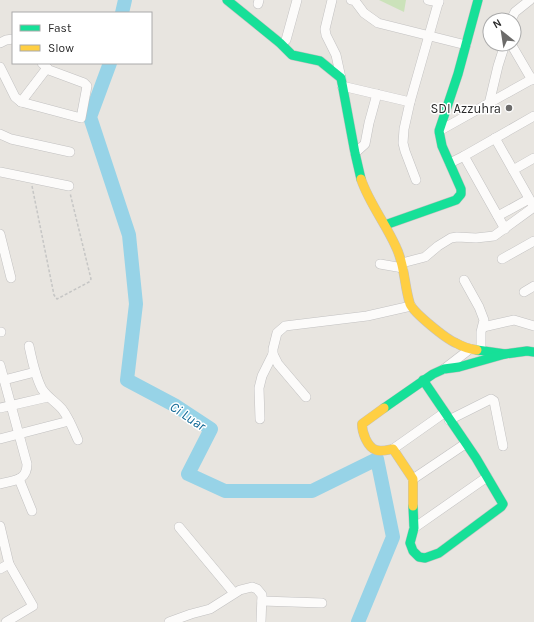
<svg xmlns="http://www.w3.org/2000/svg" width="534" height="622" font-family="Karla,sans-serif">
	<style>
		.green { fill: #cbe2ba }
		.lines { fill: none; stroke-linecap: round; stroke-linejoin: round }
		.river { stroke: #97d3e7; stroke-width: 14 }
		.street-casing { stroke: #c2c1c1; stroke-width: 10 }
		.fast-casing { stroke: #c2c1c1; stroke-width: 10 }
		.slow-casing { stroke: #c2c1c1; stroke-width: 10 }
		.path { stroke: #c6c6c5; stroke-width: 1.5; stroke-dasharray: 3 2; stroke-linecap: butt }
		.street { stroke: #fcfbfa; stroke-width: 9 }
		.fast { stroke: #16e098; stroke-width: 9 }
		.slow { stroke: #ffcf43; stroke-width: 9 }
		.poi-dot { fill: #6c6b6a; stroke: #fff; stroke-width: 1.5 }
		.labels { text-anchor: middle; stroke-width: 3; stroke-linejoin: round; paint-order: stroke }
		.poi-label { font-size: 13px; fill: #2a2a2a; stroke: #fff; text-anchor: end }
		.water-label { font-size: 14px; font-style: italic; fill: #126996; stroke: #fff }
	</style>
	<rect width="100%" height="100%" fill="#e8e5e0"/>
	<polygon class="green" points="379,0 406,0 404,12"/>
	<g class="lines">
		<g class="river">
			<polyline points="122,13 125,0"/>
			<polyline points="110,63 90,117 129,235 136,304 127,380 176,406 211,429 188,474 225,491 312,491 377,459 393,537 358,622"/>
		</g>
		<defs>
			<g id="street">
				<polyline points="332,0 325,29 326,35 336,55 341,78"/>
				<polyline points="351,0 355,1 364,13 378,23 466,45"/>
				<polyline points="428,0 439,2"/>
				<polyline points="258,4 259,0"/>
				<polyline points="511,20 515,12 530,0"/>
				<polyline points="286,40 297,0"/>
				<polyline points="0,43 6,40 13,39"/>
				<polyline points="511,44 532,80"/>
				<polyline points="0,67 15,97 21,102 81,118 87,86 84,83 49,70 42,63"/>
				<polyline points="342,86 410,102"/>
				<polyline points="21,102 47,68"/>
				<polyline points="489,104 498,66 505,44"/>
				<polyline points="439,131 534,78"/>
				<polyline points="0,134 11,139 70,152"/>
				<polyline points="355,153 365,144 369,123 377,94"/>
				<polyline points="464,156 505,229"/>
				<polyline points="450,163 464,156 534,116"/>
				<polyline points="513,170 534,158"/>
				<polyline points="0,172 69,186"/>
				<polyline points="416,180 405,151 403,143 404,129 410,102 439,0"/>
				<polyline points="498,216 529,199"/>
				<polyline points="0,234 11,278"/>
				<polyline points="502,259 534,241"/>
				<polyline points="402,263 425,257 438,246 451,238 457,237 476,238 494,236 534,207 495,138"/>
				<polyline points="380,264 403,268"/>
				<polyline points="464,280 479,307 484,320 481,332 481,351"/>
				<polyline points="524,292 534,286"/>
				<polyline points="483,327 514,320 534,326"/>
				<polyline points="0,332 1,332"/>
				<path d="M29,346C32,360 35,376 42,389C48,398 55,401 62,409C69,418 73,429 78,440"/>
				<path d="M0,365L27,464C27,481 14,480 0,484"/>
				<polyline points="444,369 470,349"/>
				<polyline points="4,380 35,372"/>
				<polyline points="306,397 278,364 273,354 273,349 277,333 285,326 367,316 411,306"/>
				<polyline points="0,408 48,397"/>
				<polyline points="260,419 259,388 262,376 273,354"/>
				<polyline points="449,420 491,399 494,401 503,446"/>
				<polyline points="0,439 69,421"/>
				<polyline points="393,449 444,413"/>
				<polyline points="19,479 32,511"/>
				<polyline points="413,479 465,444"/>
				<polyline points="0,526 9,564 33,606 6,622"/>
				<polyline points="179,527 234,593"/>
				<polyline points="414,528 487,477"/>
				<polyline points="0,569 9,564"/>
				<polyline points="262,601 322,603"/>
				<polyline points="169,622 191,614 210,609 240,590 252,587 257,589 262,595 261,622"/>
			</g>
			<g id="fast">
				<polyline points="227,0 280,43 292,55 320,61 341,78 355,153 361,179"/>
				<polyline points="385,225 456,200 461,194 461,189 442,146 439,131 458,74 478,0"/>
				<polyline points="477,350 505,354 527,351 534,352"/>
				<polyline points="384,408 433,374 444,369 459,367 505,354"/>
				<polyline points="413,506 414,528 410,543 413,551 419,557 425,558 439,553 501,507 503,504 476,458 423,380"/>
			</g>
			<g id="slow">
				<path d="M361,179C369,203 386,224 396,247C405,265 404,285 410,304C414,313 446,339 456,343C463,347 469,349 477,350"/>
				<path d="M384,408L362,424C362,432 367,447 376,450C381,452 388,450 393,449L413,479V506"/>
			</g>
		</defs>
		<use href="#street" class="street-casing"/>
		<use href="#fast" class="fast-casing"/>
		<use href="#slow" class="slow-casing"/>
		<polyline class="path" points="32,186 54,295 57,299 89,282 91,279 70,193"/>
		<use href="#street" class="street"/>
		<use href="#fast" class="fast"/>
		<use href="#slow" class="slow"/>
	</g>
	<circle class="poi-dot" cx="509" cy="108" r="4"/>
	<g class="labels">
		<g class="poi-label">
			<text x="501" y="113">SDI Azzuhra</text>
		</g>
		<g class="water-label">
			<text transform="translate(188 416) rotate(34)" y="5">Ci Luar</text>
		</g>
	</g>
	<rect x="12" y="12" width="140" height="52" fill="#ffffff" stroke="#aaaaaa"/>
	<rect x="20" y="25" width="20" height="6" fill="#16e098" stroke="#aaaaaa"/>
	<text x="48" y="32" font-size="12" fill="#2a2a2a">Fast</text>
	<rect x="20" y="45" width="20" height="6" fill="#ffcf43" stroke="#aaaaaa"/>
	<text x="48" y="52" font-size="12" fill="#2a2a2a">Slow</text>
	<g transform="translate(502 32) rotate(330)"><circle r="19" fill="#ffffff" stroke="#aaaaaa"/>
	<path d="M0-3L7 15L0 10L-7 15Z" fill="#6c6b6a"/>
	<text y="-6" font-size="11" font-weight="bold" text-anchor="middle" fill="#2a2a2a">N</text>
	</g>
</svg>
